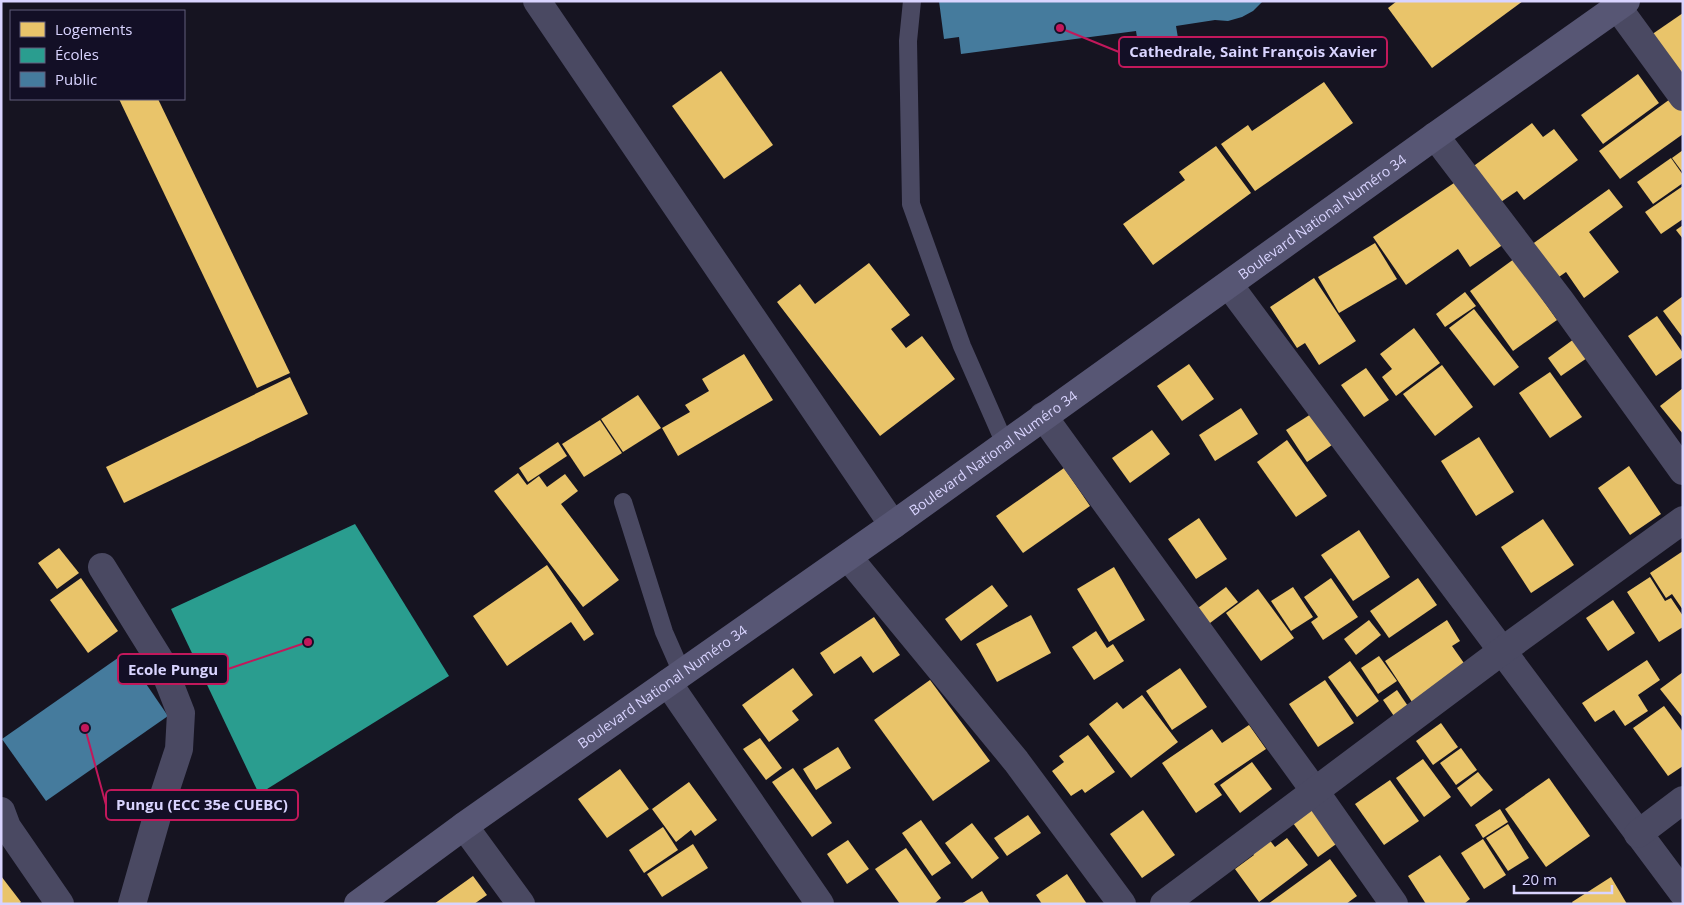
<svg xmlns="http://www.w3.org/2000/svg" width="1684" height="905" font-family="'Open Sans',sans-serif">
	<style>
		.homes { fill: #e9c46a }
		.schools { fill: #2a9d8f }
		.public { fill: #457b9d }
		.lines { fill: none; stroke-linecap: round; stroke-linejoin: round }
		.lane { stroke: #4a4962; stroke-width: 18 }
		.street { stroke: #4a4962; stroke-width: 28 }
		.secondary { stroke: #575674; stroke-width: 28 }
		.labels { text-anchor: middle; stroke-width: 5; stroke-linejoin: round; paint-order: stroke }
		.street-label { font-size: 14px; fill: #d9d4ff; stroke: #130f26 }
		.leader { fill: none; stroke: #c2185b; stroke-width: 2 }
		.callout-dot { fill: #c2185b; stroke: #130f26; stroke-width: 2 }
		.callout { fill: #130f26; stroke: #c2185b; stroke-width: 2 }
		.callout-label { font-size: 15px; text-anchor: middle; font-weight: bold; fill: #d9d4ff }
	</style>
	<rect width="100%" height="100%" fill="#161421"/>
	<g class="homes">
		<polygon points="1397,1 1523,1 1432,68 1388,8"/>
		<polygon points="1683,13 1683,80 1651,35"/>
		<polygon points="721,71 773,145 724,179 672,106"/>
		<polygon points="1638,74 1659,103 1603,144 1581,115"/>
		<polygon points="1324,82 1353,123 1255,191 1221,144 1248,125 1252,131"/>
		<polygon points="1677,94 1683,102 1683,134 1620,179 1599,151"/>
		<polygon points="119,99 158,99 290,373 257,388"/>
		<polygon points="1532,123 1543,137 1554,129 1578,160 1524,200 1517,191 1498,204 1471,168"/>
		<polygon points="1216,146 1251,193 1153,265 1123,224 1185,180 1179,172"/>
		<polygon points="1683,150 1683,173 1672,158"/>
		<polygon points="1671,158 1683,175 1683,183 1653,204 1637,182"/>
		<polygon points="1460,179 1504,244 1470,267 1458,249 1406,285 1373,237"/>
		<polygon points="1683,186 1683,219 1661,234 1645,212"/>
		<polygon points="1609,189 1623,207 1589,232 1619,272 1584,298 1566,272 1556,279 1531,245"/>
		<polygon points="1683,225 1683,239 1676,230"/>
		<polygon points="1375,243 1397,279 1339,313 1318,277"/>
		<polygon points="1514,259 1557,320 1513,351 1470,291"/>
		<polygon points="869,263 910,315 891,329 906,348 922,336 955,379 880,436 777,302 800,284 815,304"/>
		<polygon points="1314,278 1356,341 1319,365 1305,343 1297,348 1270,307"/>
		<polygon points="1465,292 1476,306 1445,327 1436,314"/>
		<polygon points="1683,296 1683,338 1663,311"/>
		<polygon points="1474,309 1519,367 1494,386 1449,328"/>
		<polygon points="1657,316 1683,353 1683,357 1656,376 1628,336"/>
		<polygon points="1414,328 1440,363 1396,396 1382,377 1392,369 1380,354"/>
		<polygon points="1574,339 1587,358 1561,376 1548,358"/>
		<polygon points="744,354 773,400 678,456 662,428 690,412 685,405 709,391 702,379"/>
		<polygon points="1189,364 1214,399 1182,421 1157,386"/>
		<polygon points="1442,365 1473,407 1435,436 1403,394"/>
		<polygon points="1366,368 1389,400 1364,417 1341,385"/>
		<polygon points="1550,372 1582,417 1550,438 1519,393"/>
		<polygon points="290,377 308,414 124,503 106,467"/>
		<polygon points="1683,388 1683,434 1660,406"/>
		<polygon points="638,395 661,428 623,452 601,419"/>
		<polygon points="1241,408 1258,434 1215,461 1199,435"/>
		<polygon points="1311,414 1332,445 1307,462 1286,430"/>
		<polygon points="600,420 622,453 584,477 562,444"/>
		<polygon points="1152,430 1170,454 1130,483 1112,458"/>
		<polygon points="1479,437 1514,492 1476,516 1441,461"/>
		<polygon points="1287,440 1327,496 1296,517 1257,462"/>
		<polygon points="558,442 567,456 528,482 519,468"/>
		<polygon points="1629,466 1661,514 1630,535 1598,488"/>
		<polygon points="1064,468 1090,506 1023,553 996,516"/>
		<polygon points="518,473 527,485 539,476 547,487 565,474 578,491 561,504 619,580 583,607 494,491"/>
		<polygon points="1199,518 1227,559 1196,579 1168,539"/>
		<polygon points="1543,519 1574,565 1531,593 1501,547"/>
		<polygon points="1359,530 1390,577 1353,601 1321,555"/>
		<polygon points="59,548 79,573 57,589 38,563"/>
		<polygon points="1683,551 1683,610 1672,594 1666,598 1650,573"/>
		<polygon points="547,565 594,634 584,641 571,622 507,666 473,616"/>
		<polygon points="1114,567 1145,620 1109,642 1077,589"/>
		<polygon points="1650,577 1665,601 1671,598 1683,616 1683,627 1659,642 1627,592"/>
		<polygon points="81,578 118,631 88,653 50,600"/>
		<polygon points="1331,578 1358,617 1323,640 1311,622 1318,617 1304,597"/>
		<polygon points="1418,578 1437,605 1389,638 1370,611"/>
		<polygon points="992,585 1008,606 961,641 945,619"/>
		<polygon points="1226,587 1238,602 1206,626 1194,611"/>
		<polygon points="1293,587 1313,617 1291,631 1271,601"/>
		<polygon points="1258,589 1294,638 1261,661 1226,613"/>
		<polygon points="1613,600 1635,633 1608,651 1586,618"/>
		<polygon points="1031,615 1051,653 997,682 976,644"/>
		<polygon points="874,617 900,655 873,673 861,656 834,674 820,653"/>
		<polygon points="1369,620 1381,635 1356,655 1344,639"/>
		<polygon points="1447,620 1460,641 1452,646 1466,666 1412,702 1385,661"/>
		<polygon points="1096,631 1107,648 1113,644 1124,661 1094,680 1072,647"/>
		<polygon points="1379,656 1397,681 1378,694 1361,668"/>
		<polygon points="1647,660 1660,680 1638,695 1648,711 1625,726 1614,710 1595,722 1582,703"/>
		<polygon points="1350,661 1379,701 1357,717 1328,677"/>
		<polygon points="793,668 813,695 792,711 799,720 769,742 742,705"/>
		<polygon points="1180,668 1207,707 1172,730 1146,691"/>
		<polygon points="1683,672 1683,718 1660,689"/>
		<polygon points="930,680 990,761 933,801 874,720"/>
		<polygon points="1325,680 1354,723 1318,747 1289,704"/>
		<polygon points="1397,690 1412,712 1398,722 1383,700"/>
		<polygon points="1142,695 1178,742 1131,778 1089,724 1117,702 1123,709"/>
		<polygon points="1664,706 1683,732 1683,766 1668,776 1633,728"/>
		<polygon points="1441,723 1458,747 1433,765 1416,741"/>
		<polygon points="1249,725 1266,749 1214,784 1222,795 1196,813 1162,763 1212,729 1222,743"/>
		<polygon points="1088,735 1115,772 1085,793 1082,789 1071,796 1052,771 1064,762 1059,756"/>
		<polygon points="760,738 782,768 766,780 743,749"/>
		<polygon points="838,747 851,768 816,790 803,769"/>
		<polygon points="1461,748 1477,770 1456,785 1440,763"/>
		<polygon points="1423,759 1451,797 1424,817 1396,778"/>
		<polygon points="1252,762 1272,789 1240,813 1220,785"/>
		<polygon points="793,768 832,823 812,837 772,782"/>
		<polygon points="620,769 649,809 607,838 578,799"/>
		<polygon points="1478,772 1493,790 1471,807 1457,788"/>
		<polygon points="1549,778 1590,836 1546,867 1505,809"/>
		<polygon points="1390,780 1419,821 1384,845 1355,804"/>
		<polygon points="689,782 717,820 695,836 691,830 676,842 652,809"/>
		<polygon points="1312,803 1339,842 1318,857 1290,819"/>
		<polygon points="1500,809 1508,822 1483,838 1475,825"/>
		<polygon points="1143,810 1175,855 1142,878 1110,834"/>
		<polygon points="1028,815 1041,833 1007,856 994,838"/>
		<polygon points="921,820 951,863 932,876 902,833"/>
		<polygon points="972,823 999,858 972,879 945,843"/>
		<polygon points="1508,824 1529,858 1508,871 1486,838"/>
		<polygon points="663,827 678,850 644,873 629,850"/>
		<polygon points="1268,838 1275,847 1287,838 1308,865 1259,902 1235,869 1254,855 1251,851"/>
		<polygon points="1483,839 1506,875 1484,889 1461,853"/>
		<polygon points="848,840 869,869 847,884 827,854"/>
		<polygon points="693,844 708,868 662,897 647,874"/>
		<polygon points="906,848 941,898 934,904 900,904 875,869"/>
		<polygon points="1440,855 1470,899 1464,904 1426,904 1408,876"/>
		<polygon points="1330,859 1357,896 1346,904 1268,904"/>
		<polygon points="1067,874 1087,904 1042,904 1036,895"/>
		<polygon points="1,876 21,902 19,904 1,904"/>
		<polygon points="473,876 487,895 474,904 434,904"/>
		<polygon points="1611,877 1627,904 1573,904 1572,902"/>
		<polygon points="982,891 990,904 961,904"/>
	</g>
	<polygon class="schools" points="355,524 449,676 259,794 171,609"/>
	<g class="public">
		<polygon points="939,1 1263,1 1253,11 1242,17 1228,21 1215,20 1176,26 1179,44 1139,50 1136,31 961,54 959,37 944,39"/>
		<polygon points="125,653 168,716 46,801 2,739"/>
	</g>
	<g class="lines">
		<g class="lane">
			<polyline points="912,1 908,41 911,204 962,346 1005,444"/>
			<polyline points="623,502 664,632 682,673"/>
		</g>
		<g class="street">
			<polyline points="537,1 893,525"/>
			<polyline points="1618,8 1683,97"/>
			<polyline points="1435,136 1560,300 1683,471"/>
			<polyline points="1229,285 1683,893"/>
			<polyline points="1043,416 1314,790 1394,904"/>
			<polyline points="848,557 1016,761 1122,904"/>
			<polyline points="102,567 161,662 181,713 179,749 158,813 132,904"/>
			<polyline points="668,683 820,904"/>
			<polyline points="1,811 7,827 60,904"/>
			<polyline points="464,826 521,904"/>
			<polyline points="1638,834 1683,800"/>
			<polyline points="1164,904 1502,651 1683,520"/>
		</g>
		<path class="secondary" id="s1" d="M358,904L464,826L893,525L1435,136L1626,1"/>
	</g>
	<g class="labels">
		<g class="street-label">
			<text dy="5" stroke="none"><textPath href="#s1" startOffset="1184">Boulevard National Numéro 34</textPath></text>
			<text dy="5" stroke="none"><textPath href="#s1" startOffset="779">Boulevard National Numéro 34</textPath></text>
			<text dy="5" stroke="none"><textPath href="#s1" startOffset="374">Boulevard National Numéro 34</textPath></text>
		</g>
	</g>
	<path class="leader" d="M1060 28L1119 52M308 642L228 669M85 728L106 805"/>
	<g class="callout-dot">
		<circle cx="1060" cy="28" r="5"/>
		<circle cx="308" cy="642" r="5"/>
		<circle cx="85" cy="728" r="5"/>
	</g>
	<g class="callout">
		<rect x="1119" y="37" width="268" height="30" rx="5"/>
		<rect x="118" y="654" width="110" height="30" rx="5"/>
		<rect x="106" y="790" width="192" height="30" rx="5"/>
	</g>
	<g class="callout-label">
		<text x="1253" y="57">Cathedrale, Saint François Xavier</text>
		<text x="173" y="675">Ecole Pungu</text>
		<text x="202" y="810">Pungu (ECC 35e CUEBC)</text>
	</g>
	<rect width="1684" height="905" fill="none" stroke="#d9d4ff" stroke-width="5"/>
	<rect x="10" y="10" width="175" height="90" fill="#130f26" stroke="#625e7d"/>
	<rect x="20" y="22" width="25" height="15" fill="#e9c46a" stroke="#625e7d"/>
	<text x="55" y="35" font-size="15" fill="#d9d4ff">Logements</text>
	<rect x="20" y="48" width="25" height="15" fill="#2a9d8f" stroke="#625e7d"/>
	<text x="55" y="60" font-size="15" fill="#d9d4ff">Écoles</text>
	<rect x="20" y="72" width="25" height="15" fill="#457b9d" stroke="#625e7d"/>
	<text x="55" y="85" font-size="15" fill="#d9d4ff">Public</text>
	<path d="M1514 885v8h98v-8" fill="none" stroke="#d9d4ff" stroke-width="2.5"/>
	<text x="1522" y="885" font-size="15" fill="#d9d4ff" stroke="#130f26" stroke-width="4" paint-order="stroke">20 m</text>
</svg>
